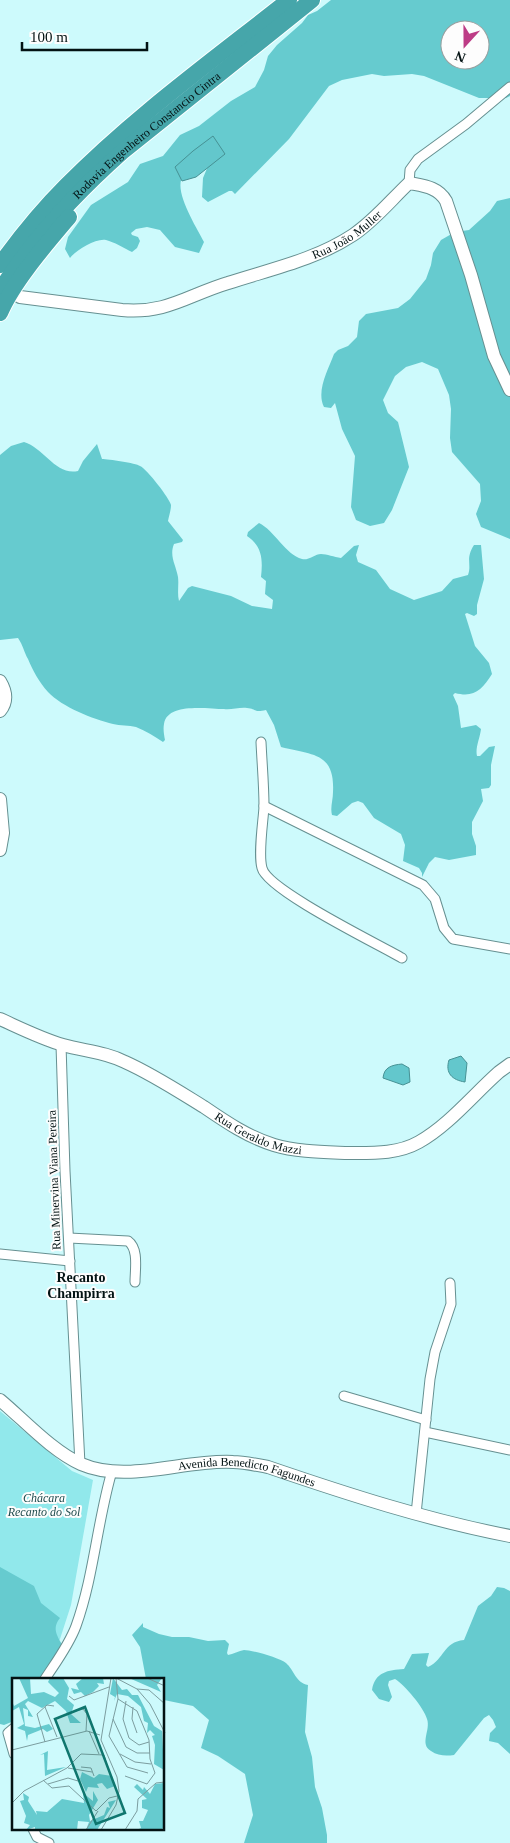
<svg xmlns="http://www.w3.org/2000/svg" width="510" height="1843" font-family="'Times New Roman',serif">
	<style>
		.green { fill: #91e8eb }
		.forest { fill: #66cbcf; fill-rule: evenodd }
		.water { fill: #63c7cc; stroke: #469194 }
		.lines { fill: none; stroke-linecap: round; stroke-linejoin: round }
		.street-casing { stroke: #669091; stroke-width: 11 }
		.secondary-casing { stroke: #669091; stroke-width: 14 }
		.highway-casing { stroke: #fff; stroke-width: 18 }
		.street { stroke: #fff; stroke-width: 9 }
		.secondary { stroke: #fff; stroke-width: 12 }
		.highway { stroke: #46a6aa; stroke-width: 16 }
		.labels { text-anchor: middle; stroke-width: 4; stroke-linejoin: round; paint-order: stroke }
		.street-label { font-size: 12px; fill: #031213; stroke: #fdfdfd }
		.park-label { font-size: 12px; font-style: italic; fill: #1e4b4d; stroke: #fdfdfd }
		.neighbourhood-label { font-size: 14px; font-weight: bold; fill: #031213; stroke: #fdfdfd }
		.inset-road { fill: none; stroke: #7c9d9f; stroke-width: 1 }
		.view { fill: #0f766e; fill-opacity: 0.15; stroke: #0f766e; stroke-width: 2.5 }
		.inset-edge { fill: none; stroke: #031213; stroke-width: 2.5 }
	</style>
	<rect width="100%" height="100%" fill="#cdfafc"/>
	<polygon class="green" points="0,1411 72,1471 93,1480 71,1605 60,1639 37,1679 14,1679 0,1720"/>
	<g class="forest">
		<path d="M331,0H510V96L506,98H479L424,76L412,74L384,76L372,74L342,80L329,86L289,139L235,194L232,191H229L208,202L202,197L203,178L213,154C204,160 192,167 184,175C171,188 197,228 204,242L199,253L175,247L160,230L147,227L136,229L131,233L132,235L138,237L140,241L137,248L132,252C124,248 114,242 106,240C96,238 76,250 70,258L65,249L68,237L91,205L128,182L140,164L163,156L180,135L199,126L231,101L255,87L264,70L268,56L277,45L302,23L308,15L317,11ZM450,30H480V60H450Z"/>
		<path d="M510,198V539L481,527L476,514L481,501L480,484L452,452L450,438L451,409L449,395L438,369L422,362L406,367L395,376L383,400L388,413L398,422L409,467L392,510L384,523L370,526L356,520L351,507L355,456L342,429L335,403L331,408L324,407C316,391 328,370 334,354L338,350L348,346L357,337L359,321L366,314L398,308L410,299L426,279L431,265L433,253L441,240L455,232L469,230L490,211L497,201Z"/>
		<path d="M24,442C44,448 56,476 78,471L83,461L97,444L102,459C108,459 136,463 140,466C147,469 170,499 171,505C171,510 169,516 168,521L183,540L182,542L174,544C169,556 176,565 178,577C179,585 177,593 179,601L188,588L192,586L231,596L252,606L272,609L273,600L265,594L266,581L261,577C263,559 262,546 247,536L248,532L259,523C274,530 286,555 302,559C308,561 315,554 321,554C327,554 334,557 341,558L354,546L359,545L356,555L358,562L376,570L390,589L414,600L442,591L453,579L468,575C472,564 465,559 474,545H481L484,579L477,605V614L474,616L467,613L465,614L475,646L489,663L492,674C482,690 474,698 455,693L453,695L458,706L461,728L476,725L481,729C480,738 475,748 477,756H480L489,747L495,746L491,765V785L489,788L481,789L483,801L472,822V834L476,846V855L449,860L435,857L429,863L422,877V873L419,868L403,861L405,845L401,834L374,818L363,803L358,801L352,803L337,816L332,815C330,808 333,800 333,792C335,752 312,755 281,747L274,725L266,710C254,713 257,709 247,708C240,707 231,710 224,709C208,709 167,702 164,724C163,729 164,735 165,740L163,742C154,736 146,731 136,727C129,725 120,726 113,724C93,719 62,707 48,692C39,682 33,671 28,659C24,652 23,645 18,638L0,640V455L11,446Z"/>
		<path d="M0,1567L34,1586L41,1603L60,1618C51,1629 58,1637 64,1648L60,1665L51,1679H14V1721L4,1725L0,1724Z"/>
		<path d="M497,1587L504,1588L510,1591V1754L498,1743L489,1741L490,1733L496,1727L493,1720L489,1715L484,1718L454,1755C446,1756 438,1756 431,1751C419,1744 431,1730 427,1719C424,1708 405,1685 395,1679L389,1681L388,1685L392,1697L389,1702L379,1699L372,1690C375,1672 388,1670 404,1669L412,1654L429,1653L426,1665L428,1667C445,1659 443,1642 464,1640L478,1606L491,1596Z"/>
		<path d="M143,1623V1627L159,1634L172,1637H189L208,1641L225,1640L229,1644L227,1653L228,1655C233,1654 239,1651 244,1650C251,1650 280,1658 286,1663C294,1670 296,1683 308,1685L305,1732L312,1757L315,1787L322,1808L327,1835V1843H244L253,1815L245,1774L218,1756L201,1748L209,1720L193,1706L164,1700V1679H146L140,1647L132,1635Z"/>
	</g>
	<g class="water">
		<polygon points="213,136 225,154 196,177 182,181 175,167 193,151"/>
		<path d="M461,1056L467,1063L465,1082C452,1080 445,1073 449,1060Z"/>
		<path d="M402,1064L409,1068L410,1082L403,1085L383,1078C384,1067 392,1065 402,1064Z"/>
	</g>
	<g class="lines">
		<defs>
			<g id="street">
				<polyline points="409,183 410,170 418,159 466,124 510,87"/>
				<path d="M261,742C262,764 264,785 264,807C263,823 258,854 262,868C267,890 378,944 402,958"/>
				<polyline points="264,806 423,885 435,899 444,928 453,939 510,949"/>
				<polyline points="61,1045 65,1171 80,1464"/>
				<path d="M69,1238L128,1241C139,1249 135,1269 135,1282"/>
				<polyline points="0,1254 70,1261"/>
				<polyline points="344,1396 426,1420"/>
				<polyline points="425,1432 510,1450"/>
				<polyline points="416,1514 430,1379 435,1352 451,1304 450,1283"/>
				<path d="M45,1679C56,1662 69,1645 76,1626C94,1576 97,1522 112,1471"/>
				<polyline points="14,1728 8,1733 14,1754"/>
				<polyline points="33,1829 37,1837 49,1843"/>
			</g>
			<g id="secondary">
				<path id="s1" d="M12,292L20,297L122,310C167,314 188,295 228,283C271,269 315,260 353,235C374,221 391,200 409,183C424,186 438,187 446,201L471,275L494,356L510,390"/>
				<path d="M0,681C6,691 8,701 0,711"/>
				<polyline points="0,799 3,833 0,850"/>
				<path id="s2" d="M0,1019C20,1028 42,1039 63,1045C84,1051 106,1052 125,1062C152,1074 178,1091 204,1107C226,1122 248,1137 274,1145C297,1152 324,1152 349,1153C373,1153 398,1154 419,1142C449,1125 473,1095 499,1072L510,1064"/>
				<path id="s3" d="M0,1400C24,1420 52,1451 81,1464C127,1484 185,1459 233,1462C245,1462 256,1465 268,1467C347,1494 427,1520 510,1536"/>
			</g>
			<g id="highway">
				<path d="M0,265C20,237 42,210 66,186C134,117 213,60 289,0"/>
				<path id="s4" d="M0,291C33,238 75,194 122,152L312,0"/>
				<path d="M0,313C13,282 47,243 69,217"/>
			</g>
		</defs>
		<use href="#street" class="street-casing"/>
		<use href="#secondary" class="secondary-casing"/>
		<use href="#highway" class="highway-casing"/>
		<use href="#street" class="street"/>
		<use href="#secondary" class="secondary"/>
		<use href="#highway" class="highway"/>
	</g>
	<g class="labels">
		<g class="street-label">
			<text dy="4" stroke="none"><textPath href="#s4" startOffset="215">Rodovia Engenheiro Constancio Cintra</textPath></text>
			<text dy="4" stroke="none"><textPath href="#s1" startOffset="352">Rua João Muller</textPath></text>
			<text dy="4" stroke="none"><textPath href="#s2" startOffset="285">Rua Geraldo Mazzi</textPath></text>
			<text transform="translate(54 1180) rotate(-92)" y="4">Rua Minervina Viana Pereira</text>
			<text dy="4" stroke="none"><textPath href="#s3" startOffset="272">Avenida Benedicto Fagundes</textPath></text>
		</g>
		<g class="park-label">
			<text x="44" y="1502">Chácara<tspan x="44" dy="14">Recanto do Sol</tspan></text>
		</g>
		<g class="neighbourhood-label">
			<text x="81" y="1282">Recanto<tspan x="81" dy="16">Champirra</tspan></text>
		</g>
	</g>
	<g transform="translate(12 1678)">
		<rect width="152" height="152" fill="#cdfafc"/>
		<path d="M7,0H18L19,16L32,14L43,19L47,15L36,4L38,0H51L57,10L55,21L62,27L59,36L69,45H58L54,33L43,23L30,30L16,23L13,26L21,39L16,38V32L11,30L13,48L23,50L37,46L41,51L35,54L31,51L16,57L15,63L13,53L5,50L12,46L7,29L0,33V23L2,28L16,20ZM71,0H91L92,6L85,5L87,8L81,14L73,18L69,14L62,16L59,10L67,12L64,6ZM101,0L110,12L115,11L120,17H126L142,48L150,53L152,92L142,86L143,67L140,58L143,57L138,52L135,55L136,45L132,43L129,29L116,18L105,16L102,23L103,19L98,16ZM117,0H150L145,7L149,14ZM36,73L35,92L54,89L33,98L32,76L28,77ZM70,94L82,100L87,96L100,98L103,108L95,111L90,105L85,106L87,110L76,109L74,114L68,101ZM152,105L153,149L148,152H125L129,150L127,143H131L136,132L130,130V122L135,121L122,109L125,106L131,112L132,109L138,116L143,106ZM81,113L86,122L77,137L78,143L92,137L95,129L98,130L96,124L104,122L85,152H74L77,144L66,143L65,152H23V149L14,152L18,147L12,145L14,138L8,123L12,122L11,115L17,119L16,123L25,137L24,133L35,134L50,121L72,125L71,115L81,123Z" fill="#66cbcf"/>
		<path class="inset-road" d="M104,0L106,21L97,58L115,89M104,0L125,11L138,26L153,55M135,0L153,8M125,11L137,12L153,26M57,18L62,22L97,9M106,21L125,33L137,62L138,81L143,95L135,106L113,98M114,23L111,41L117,60L127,67L137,64M33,29L45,59M121,29L120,41L125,55M60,34L71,31L75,36L74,53M101,41L114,69L125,75H138M77,53L87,76M33,64L25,36L35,27L42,28M0,72L75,53L88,57M108,76L123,84L139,86M69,89L79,90L82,98M115,89L136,95M56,90L80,94M31,102L40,110L57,108L84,133L97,120L105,118M36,106L56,100L66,103M0,125L12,113L55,90L69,76L92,77L97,94M74,152L86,133M89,152L104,127L107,113L105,99L89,62L99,0M113,152L125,133L126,121L144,105L153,104"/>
		<path class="view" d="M73,29L113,135L84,146L43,41Z"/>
		<rect width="152" height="152" class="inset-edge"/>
	</g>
	<g transform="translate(465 45) rotate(201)"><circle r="24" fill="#fdfdfd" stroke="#999f9f"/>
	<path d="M0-4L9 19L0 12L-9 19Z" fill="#bd3c86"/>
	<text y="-8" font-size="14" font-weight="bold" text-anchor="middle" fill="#031213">N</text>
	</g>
	<path d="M22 42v8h125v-8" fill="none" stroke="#031213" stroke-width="2.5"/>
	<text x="30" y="42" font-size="15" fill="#031213" stroke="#fdfdfd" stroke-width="4" paint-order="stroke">100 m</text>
</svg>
